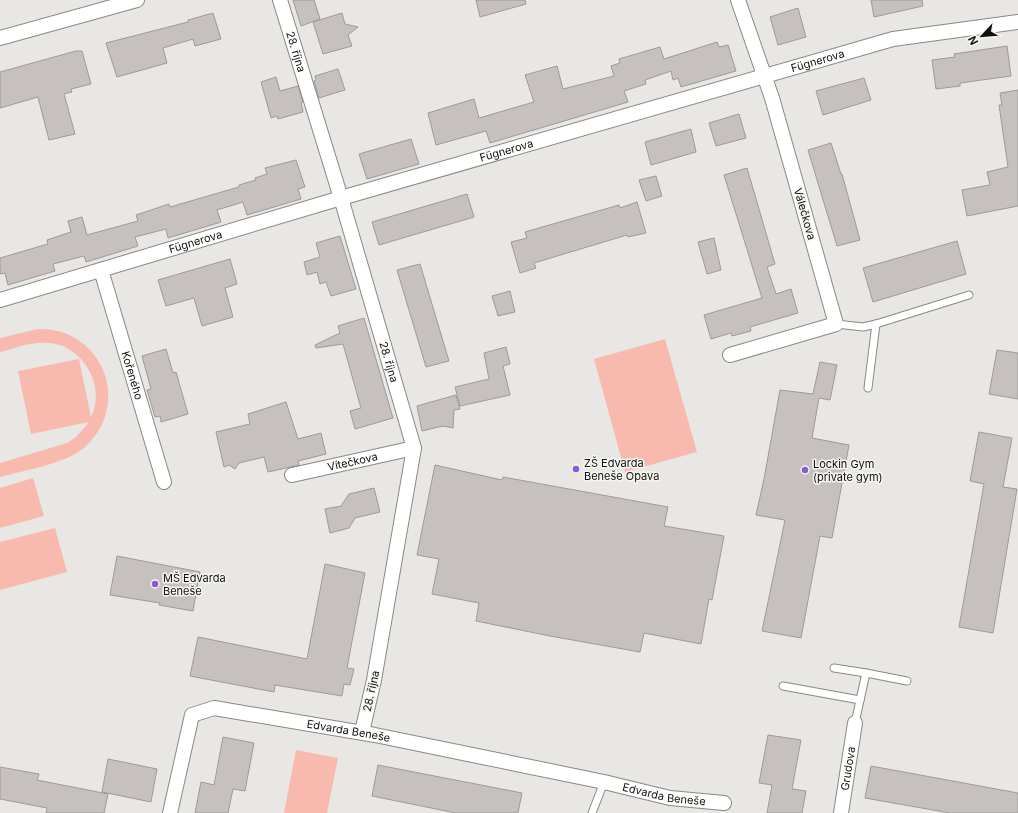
<svg xmlns="http://www.w3.org/2000/svg" width="1018" height="813" font-family="Inter,sans-serif">
	<style>
		.green { fill: #f8baae }
		.building { fill: #c6c1be; stroke: #9e9a97 }
		.lines { fill: none; stroke-linecap: round; stroke-linejoin: round }
		.service-casing { stroke: #898884; stroke-width: 9 }
		.minor-casing { stroke: #898884; stroke-width: 16 }
		.service { stroke: #fff; stroke-width: 7 }
		.minor { stroke: #fff; stroke-width: 14 }
		.poi-dot { fill: #8b59d2; stroke: #f6f5f0; stroke-width: 1.5 }
		.labels { text-anchor: middle; stroke-width: 3; stroke-linejoin: round; paint-order: stroke }
		.street-label { font-size: 11px; fill: #10100e; stroke: #f6f5f0 }
		.poi-label { font-size: 11px; fill: #10100e; stroke: #f6f5f0; text-anchor: start }
	</style>
	<rect width="100%" height="100%" fill="#e9e7e3"/>
	<g class="green">
		<path d="M38,329C48,329 58,330 67,334C113,354 123,413 85,447C66,464 25,470 0,477V463L67,443L76,437L89,422L31,434L18,371L79,359L91,417C107,386 82,345 49,343C32,341 16,348 0,352V338Z"/>
		<polygon points="665,339 697,452 625,472 594,359"/>
		<polygon points="33,478 44,516 0,528 0,488"/>
		<polygon points="55,528 67,572 0,590 0,542"/>
		<polygon points="296,750 338,758 327,813 284,813"/>
	</g>
	<g class="building">
		<polygon points="293,0 314,0 320,19 301,26"/>
		<polygon points="476,0 525,0 526,4 480,17"/>
		<polygon points="871,0 922,0 923,6 874,17"/>
		<polygon points="798,8 806,37 778,45 770,17"/>
		<polygon points="213,13 221,39 195,46 193,39 163,48 167,63 117,77 106,43 188,22 188,20"/>
		<polygon points="342,13 345,24 358,27 348,35 352,46 323,54 313,22"/>
		<polygon points="717,42 719,47 728,45 736,71 681,87 678,78 673,80 671,71 645,80 646,84 624,91 628,102 490,143 486,131 436,145 428,113 474,99 479,118 534,102 525,75 557,66 563,89 614,76 611,66 620,63 619,59 660,47 664,59"/>
		<polygon points="1007,46 1011,76 960,83 960,86 936,89 932,60 955,57 954,54"/>
		<polygon points="76,51 82,51 91,84 71,89 72,92 64,94 75,134 49,140 38,97 0,108 0,72"/>
		<polygon points="338,69 345,90 319,98 314,81 316,80 315,76"/>
		<polygon points="276,77 280,91 298,86 303,102 301,103 303,112 278,119 277,116 271,118 261,82"/>
		<polygon points="864,78 871,100 823,115 816,91"/>
		<polygon points="1018,90 1018,206 967,216 962,190 990,185 987,172 1008,167 999,105 1002,105 1000,93"/>
		<polygon points="739,114 746,138 716,146 709,123"/>
		<polygon points="691,129 696,152 651,165 645,142"/>
		<polygon points="411,139 419,164 367,179 359,154"/>
		<polygon points="831,143 841,174 842,174 860,240 837,246 808,150"/>
		<polygon points="296,160 305,187 298,189 301,199 247,215 243,202 217,210 221,222 168,238 166,229 135,237 138,246 86,262 84,256 53,264 55,271 8,285 5,273 0,274 0,258 48,244 47,240 71,232 68,221 82,217 87,235 138,221 136,215 169,204 170,207 239,187 239,185 256,180 255,178 267,174 265,168"/>
		<polygon points="747,168 775,264 767,267 776,294 791,289 798,313 750,327 751,331 732,336 731,333 711,339 704,315 762,298 724,175"/>
		<polygon points="656,176 662,196 646,201 639,180"/>
		<polygon points="467,194 474,217 379,245 372,222"/>
		<polygon points="637,202 646,233 628,237 627,235 534,263 536,268 520,273 511,242 527,238 525,232 619,205 620,208"/>
		<polygon points="340,236 356,289 331,296 326,282 320,284 317,272 307,275 304,262 320,257 316,243"/>
		<polygon points="714,238 721,270 707,274 698,242"/>
		<polygon points="957,241 966,274 873,302 863,268"/>
		<polygon points="230,259 237,284 225,288 233,317 202,326 194,298 166,306 158,280"/>
		<polygon points="420,264 449,361 426,367 397,270"/>
		<polygon points="510,291 515,312 498,316 492,296"/>
		<polygon points="364,318 393,418 355,429 350,411 361,408 343,344 316,348 315,345 340,333 338,326"/>
		<polygon points="506,347 510,364 503,366 510,395 460,406 455,387 489,379 484,353"/>
		<polygon points="166,349 173,373 176,372 188,414 161,422 160,416 155,417 147,390 151,389 142,356"/>
		<polygon points="997,350 1018,353 1018,399 989,394"/>
		<polygon points="820,362 837,365 830,400 819,398 812,438 849,445 832,538 820,536 801,638 762,631 785,520 756,515 764,479 780,390 813,394"/>
		<polygon points="456,395 460,409 454,410 453,428 443,426 422,431 417,406"/>
		<polygon points="286,402 298,439 321,433 326,454 298,461 299,465 268,472 264,457 239,463 235,469 229,465 224,467 216,432 250,424 248,414"/>
		<polygon points="979,432 1012,438 1003,487 1017,489 993,633 959,627 984,484 970,481"/>
		<polygon points="435,465 502,480 503,477 668,507 664,526 724,536 712,600 709,599 701,644 644,633 640,652 550,636 476,621 479,603 432,594 439,559 417,555"/>
		<polygon points="374,488 380,512 355,518 349,528 330,533 325,509 341,506 349,494"/>
		<polygon points="117,556 200,572 193,611 159,605 160,603 110,595"/>
		<polygon points="325,564 365,573 347,668 354,669 350,685 344,684 342,696 275,685 274,692 190,676 198,637 307,659"/>
		<polygon points="768,735 801,740 792,789 806,791 802,813 767,813 772,785 759,783"/>
		<polygon points="223,737 254,743 245,791 233,789 228,813 195,813 201,782 214,785"/>
		<polygon points="108,759 157,769 151,802 102,792"/>
		<polygon points="378,765 522,793 518,813 456,813 372,796"/>
		<polygon points="871,766 1018,793 1018,813 950,813 865,798"/>
		<polygon points="0,767 39,774 37,780 108,794 104,813 46,813 47,808 0,799"/>
	</g>
	<g class="lines">
		<defs>
			<g id="service">
				<polyline points="836,324 863,327 876,324 969,295"/>
				<polyline points="868,388 876,324"/>
				<polyline points="834,668 866,673"/>
				<polyline points="783,686 860,700"/>
				<polyline points="855,723 866,673 907,681"/>
				<polyline points="592,813 604,782"/>
			</g>
			<g id="minor">
				<path id="s1" d="M280,0L341,198L414,448L374,680L362,732"/>
				<polyline points="0,38 137,0"/>
				<path id="s2" d="M101,270L164,482"/>
				<path id="s3" d="M0,300L341,198L893,39L1018,22"/>
				<polyline points="730,355 836,324 772,98 738,0"/>
				<path id="s4" d="M292,475L414,448"/>
				<path id="s5" d="M170,813L192,715L214,708L375,735L604,782L670,798L724,803"/>
				<path id="s6" d="M841,813L855,723"/>
			</g>
		</defs>
		<use href="#service" class="service-casing"/>
		<use href="#minor" class="minor-casing"/>
		<use href="#service" class="service"/>
		<use href="#minor" class="minor"/>
	</g>
	<g class="poi-dot">
		<circle cx="576" cy="469" r="4"/>
		<circle cx="805" cy="470" r="4"/>
		<circle cx="155" cy="584" r="4"/>
	</g>
	<g class="labels">
		<g class="street-label">
			<text dy="4" stroke="none"><textPath href="#s1" startOffset="54">28. října</textPath></text>
			<text dy="4" stroke="none"><textPath href="#s3" startOffset="852">Fügnerova</textPath></text>
			<text dy="4" stroke="none"><textPath href="#s3" startOffset="528">Fügnerova</textPath></text>
			<text transform="translate(805 214) rotate(74)" y="4">Válečkova</text>
			<text dy="4" stroke="none"><textPath href="#s3" startOffset="204">Fügnerova</textPath></text>
			<text dy="4" stroke="none"><textPath href="#s1" startOffset="378">28. října</textPath></text>
			<text dy="4" stroke="none"><textPath href="#s2" startOffset="110">Kořeného</textPath></text>
			<text dy="4" stroke="none"><textPath href="#s4" startOffset="62">Vítečkova</textPath></text>
			<text transform="translate(371 691) rotate(-78)" y="4">28. října</text>
			<text dy="4" stroke="none"><textPath href="#s5" startOffset="260">Edvarda Beneše</textPath></text>
			<text dy="4" stroke="none"><textPath href="#s6" startOffset="45">Grudova</textPath></text>
			<text dy="4" stroke="none"><textPath href="#s5" startOffset="582">Edvarda Beneše</textPath></text>
		</g>
		<g class="poi-label">
			<text x="584" y="467">ZŠ Edvarda<tspan x="584" dy="13">Beneše Opava</tspan></text>
			<text x="813" y="468">Lockin Gym<tspan x="813" dy="13">(private gym)</tspan></text>
			<text x="163" y="582">MŠ Edvarda<tspan x="163" dy="13">Beneše</tspan></text>
		</g>
	</g>
	<g transform="translate(982 36) rotate(244)" stroke="#f6f5f0" stroke-width="3" paint-order="stroke">
	<path d="M0-3L7 15L0 10L-7 15Z" fill="#10100e"/>
	<text y="-6" font-size="11" font-weight="bold" text-anchor="middle" fill="#10100e">N</text>
	</g>
</svg>
